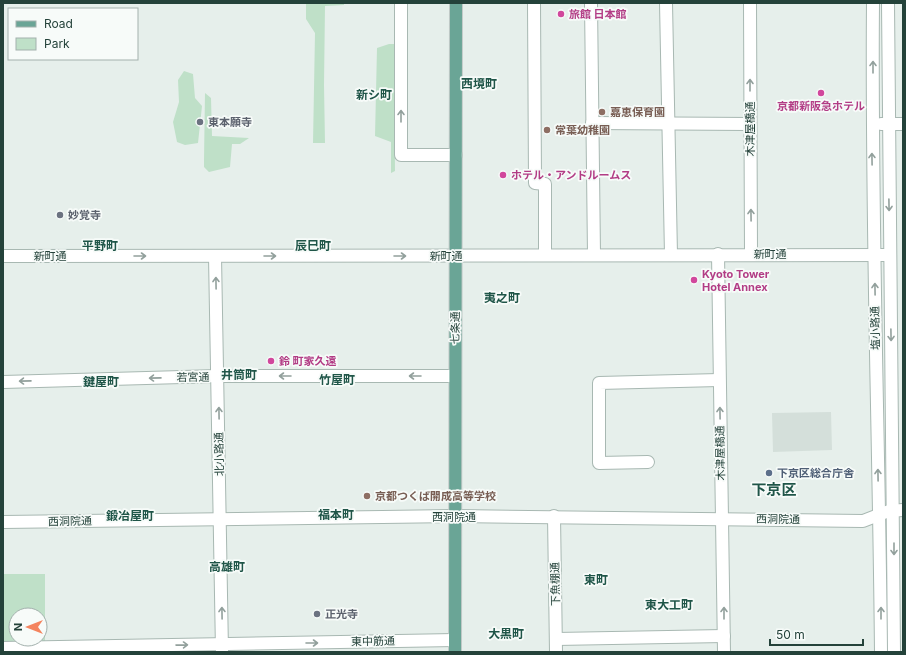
<svg xmlns="http://www.w3.org/2000/svg" width="906" height="655" font-family="Inter,'Noto Sans JP',sans-serif">
	<style>
		.built { fill: #d4dfda }
		.green { fill: #bfe0c8; fill-rule: evenodd }
		.lines { fill: none; stroke-linecap: round; stroke-linejoin: round }
		.minor-casing { stroke: #a8b8b2; stroke-width: 14 }
		.major-casing { stroke: #c2cac8; stroke-width: 14 }
		.minor { stroke: #fff; stroke-width: 12 }
		.major { stroke: #6aa596; stroke-width: 12 }
		.oneway { stroke: #92a09c }
		.hotel-dot { fill: #d1479c; stroke: #f7fbf9; stroke-width: 1.5 }
		.education-dot { fill: #8d6e63; stroke: #f7fbf9; stroke-width: 1.5 }
		.worship-dot { fill: #6b7280; stroke: #f7fbf9; stroke-width: 1.5 }
		.service-dot { fill: #5c6f8a; stroke: #f7fbf9; stroke-width: 1.5 }
		.labels { text-anchor: middle; stroke-width: 3.5; stroke-linejoin: round; paint-order: stroke }
		.hotel-label { font-size: 11px; font-weight: bold; fill: #b23c85; stroke: #f7fbf9; text-anchor: start }
		.education-label { font-size: 11px; font-weight: bold; fill: #785e54; stroke: #f7fbf9; text-anchor: start }
		.worship-label { font-size: 11px; font-weight: bold; fill: #5b616d; stroke: #f7fbf9; text-anchor: start }
		.street-label { font-size: 11px; fill: #24423a; stroke: #f7fbf9 }
		.service-label { font-size: 11px; font-weight: bold; fill: #4e5e75; stroke: #f7fbf9; text-anchor: start }
		.neighbourhood-label { font-size: 12px; font-weight: bold; fill: #1f5548; stroke: #f7fbf9 }
		.district-label { font-size: 15px; font-weight: bold; fill: #1f5548; stroke: #f7fbf9 }
	</style>
	<rect width="100%" height="100%" fill="#e6efeb"/>
	<polygon class="built" points="831,412 832,450 773,452 772,413"/>
	<g class="green">
		<polygon points="306,3 344,3 344,5 325,6 324,85 325,143 313,143 315,33 306,19"/>
		<polygon points="389,44 394,44 395,171 391,173 391,142 375,136 377,48"/>
		<polygon points="184,71 193,74 195,98 202,106 198,143 185,145 177,142 173,122 179,102 178,80"/>
		<polygon points="205,93 211,98 212,136 249,138 240,144 232,144 230,167 209,172 204,167 204,160"/>
		<path d="M3,574H45V643H3ZM16,615H40V639H16Z"/>
	</g>
	<g class="lines">
		<defs>
			<g id="minor">
				<polyline points="401,3 401,155 456,155"/>
				<polyline points="534,3 535,183 545,184 545,254"/>
				<polyline points="591,3 594,255"/>
				<polyline points="666,3 671,255"/>
				<polyline points="750,3 751,254"/>
				<path d="M873,3C871,219 879,436 881,652"/>
				<polyline points="888,3 894,652"/>
				<polyline points="592,123 750,124"/>
				<polyline points="881,124 903,124"/>
				<polyline points="718,254 724,652"/>
				<polyline points="3,256 890,255"/>
				<polyline points="215,256 222,651"/>
				<polyline points="3,382 218,376 454,376"/>
				<polyline points="648,462 599,463 599,383 719,380"/>
				<polyline points="554,516 556,652"/>
				<polyline points="3,522 455,516 863,521 889,511 903,510"/>
				<polyline points="556,639 724,636"/>
				<polyline points="3,648 455,640"/>
			</g>
			<polyline id="major" points="455,652 456,3"/>
		</defs>
		<use href="#minor" class="minor-casing"/>
		<use href="#major" class="major-casing"/>
		<use href="#minor" class="minor"/>
		<use href="#major" class="major"/>
	</g>
	<defs><path id="oneway-shaft" d="M-6 0H5M1.5-3L5.5 0L1.5 3" fill="none" stroke-width="1.6" stroke-linecap="round" stroke-linejoin="round"/></defs>
	<g class="oneway">
		<use href="#oneway-shaft" transform="translate(873 67) rotate(-90)"/>
		<use href="#oneway-shaft" transform="translate(750 85) rotate(-90)"/>
		<use href="#oneway-shaft" transform="translate(401 116) rotate(-90)"/>
		<use href="#oneway-shaft" transform="translate(872 159) rotate(-91)"/>
		<use href="#oneway-shaft" transform="translate(889 205) rotate(89)"/>
		<use href="#oneway-shaft" transform="translate(751 215) rotate(-91)"/>
		<use href="#oneway-shaft" transform="translate(140 256)"/>
		<use href="#oneway-shaft" transform="translate(270 256)"/>
		<use href="#oneway-shaft" transform="translate(400 256)"/>
		<use href="#oneway-shaft" transform="translate(216 283) rotate(-91)"/>
		<use href="#oneway-shaft" transform="translate(875 289) rotate(-91)"/>
		<use href="#oneway-shaft" transform="translate(891 335) rotate(89)"/>
		<use href="#oneway-shaft" transform="translate(285 376) rotate(180)"/>
		<use href="#oneway-shaft" transform="translate(415 376) rotate(-180)"/>
		<use href="#oneway-shaft" transform="translate(155 378) rotate(179)"/>
		<use href="#oneway-shaft" transform="translate(25 381) rotate(179)"/>
		<use href="#oneway-shaft" transform="translate(219 413) rotate(-91)"/>
		<use href="#oneway-shaft" transform="translate(720 413) rotate(-91)"/>
		<use href="#oneway-shaft" transform="translate(878 475) rotate(-91)"/>
		<use href="#oneway-shaft" transform="translate(894 549) rotate(90)"/>
		<use href="#oneway-shaft" transform="translate(222 613) rotate(-91)"/>
		<use href="#oneway-shaft" transform="translate(724 613) rotate(-90)"/>
		<use href="#oneway-shaft" transform="translate(881 613) rotate(-90)"/>
		<use href="#oneway-shaft" transform="translate(312 643)"/>
		<use href="#oneway-shaft" transform="translate(182 645) rotate(-1)"/>
	</g>
	<g class="hotel-dot">
		<circle cx="561" cy="14" r="4"/>
		<circle cx="821" cy="93" r="4"/>
		<circle cx="503" cy="175" r="4"/>
		<circle cx="694" cy="280" r="4"/>
		<circle cx="271" cy="361" r="4"/>
	</g>
	<g class="education-dot">
		<circle cx="602" cy="112" r="4"/>
		<circle cx="547" cy="130" r="4"/>
		<circle cx="367" cy="496" r="4"/>
	</g>
	<g class="worship-dot">
		<circle cx="200" cy="122" r="4"/>
		<circle cx="60" cy="215" r="4"/>
		<circle cx="317" cy="614" r="4"/>
	</g>
	<circle class="service-dot" cx="769" cy="473" r="4"/>
	<g class="labels">
		<g class="hotel-label">
			<text x="569" y="18">旅館 日本館</text>
			<text x="821" y="110" text-anchor="middle">京都新阪急ホテル</text>
			<text x="511" y="179">ホテル・アンドルームス</text>
			<text x="702" y="278">Kyoto Tower<tspan x="702" dy="13">Hotel Annex</tspan></text>
			<text x="279" y="365">鈴 町家久遠</text>
		</g>
		<g class="education-label">
			<text x="610" y="116">嘉恵保育園</text>
			<text x="555" y="134">常葉幼稚園</text>
			<text x="375" y="500">京都つくば開成高等学校</text>
		</g>
		<g class="worship-label">
			<text x="208" y="126">東本願寺</text>
			<text x="68" y="219">妙覚寺</text>
			<text x="325" y="618">正光寺</text>
		</g>
		<g class="street-label">
			<text transform="translate(750 129) rotate(-90)" y="4">木津屋橋通</text>
			<text x="770" y="258">新町通</text>
			<text x="50" y="260">新町通</text>
			<text x="446" y="260">新町通</text>
			<text transform="translate(455 328) rotate(-89)" y="4">七条通</text>
			<text transform="translate(875 328) rotate(-91)" y="4">塩小路通</text>
			<text transform="translate(193 377) rotate(-1)" y="4">若宮通</text>
			<text transform="translate(720 453) rotate(-91)" y="4">木津屋橋通</text>
			<text transform="translate(219 454) rotate(-91)" y="4">北小路通</text>
			<text x="454" y="521">西洞院通</text>
			<text transform="translate(778 519) rotate(1)" y="4">西洞院通</text>
			<text transform="translate(70 521) rotate(-1)" y="4">西洞院通</text>
			<text transform="translate(555 584) rotate(-91)" y="4">下魚棚通</text>
			<text transform="translate(373 641) rotate(-1)" y="4">東中筋通</text>
		</g>
		<g class="service-label">
			<text x="777" y="477">下京区総合庁舎</text>
		</g>
		<g class="neighbourhood-label">
			<text x="479" y="88">西境町</text>
			<text x="374" y="99">新シ町</text>
			<text x="100" y="250">平野町</text>
			<text x="313" y="250">辰巳町</text>
			<text x="502" y="302">夷之町</text>
			<text x="239" y="379">井筒町</text>
			<text x="337" y="384">竹屋町</text>
			<text x="101" y="386">鍵屋町</text>
			<text x="336" y="519">福本町</text>
			<text x="130" y="520">鍛冶屋町</text>
			<text x="227" y="571">高雄町</text>
			<text x="596" y="584">東町</text>
			<text x="669" y="609">東大工町</text>
			<text x="506" y="638">大黒町</text>
		</g>
		<g class="district-label">
			<text x="774" y="495">下京区</text>
		</g>
	</g>
	<rect width="906" height="655" fill="none" stroke="#24423a" stroke-width="8"/>
	<rect x="8" y="8" width="130" height="52" fill="#f7fbf9" stroke="#a3b1ad"/>
	<rect x="16" y="21" width="20" height="6" fill="#6aa596" stroke="#a3b1ad"/>
	<text x="44" y="28" font-size="12" fill="#24423a">Road</text>
	<rect x="16" y="38" width="20" height="12" fill="#bfe0c8" stroke="#a3b1ad"/>
	<text x="44" y="48" font-size="12" fill="#24423a">Park</text>
	<g transform="translate(28 627) rotate(270)"><circle r="19" fill="#f7fbf9" stroke="#a3b1ad"/>
	<path d="M0-3L7 15L0 10L-7 15Z" fill="#f4845f"/>
	<text y="-6" font-size="11" font-weight="bold" text-anchor="middle" fill="#24423a">N</text>
	</g>
	<path d="M770 639v6h93v-6" fill="none" stroke="#24423a" stroke-width="2"/>
	<text x="776" y="639" font-size="12" fill="#24423a" stroke="#f7fbf9" stroke-width="3" paint-order="stroke">50 m</text>
</svg>
